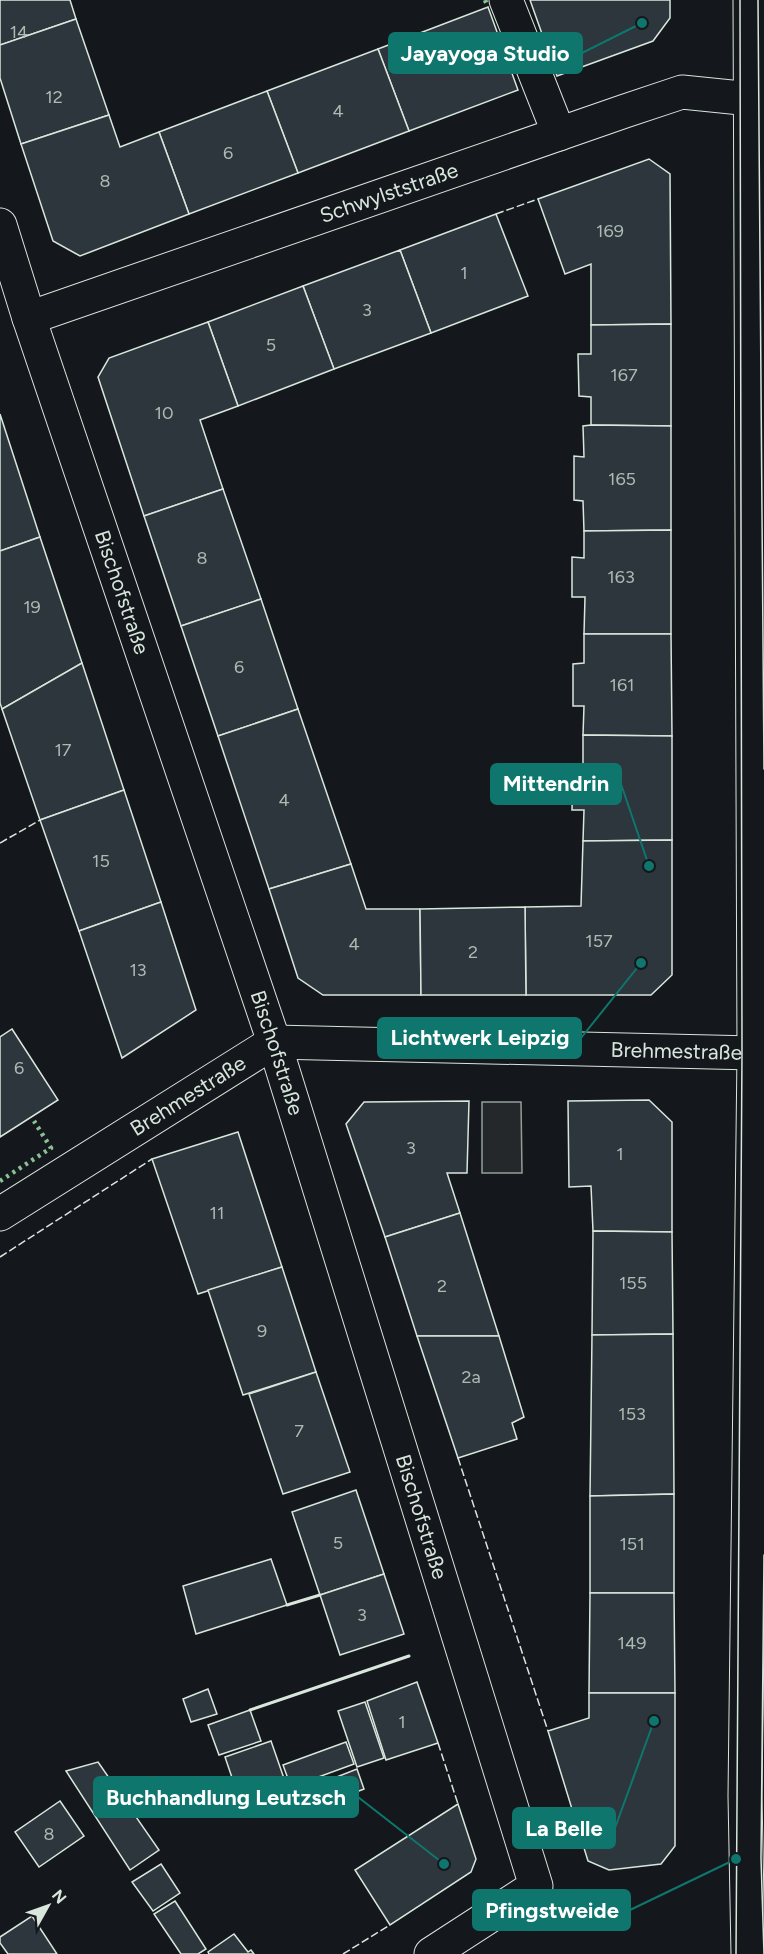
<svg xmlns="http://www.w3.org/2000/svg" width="764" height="1954" font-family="Figtree,sans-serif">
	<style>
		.parking { fill: #24282b; stroke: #939e99; stroke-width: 1.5 }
		.building { fill: #2c363c; stroke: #d8e6dc; stroke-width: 1.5 }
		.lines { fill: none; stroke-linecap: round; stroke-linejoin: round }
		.minor-casing { stroke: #d8e6dc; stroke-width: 35 }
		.minor { stroke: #14181c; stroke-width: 33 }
		.tram { stroke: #d8e6dc; stroke-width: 1.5 }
		.hedge { stroke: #8ac095; stroke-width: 4.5; stroke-dasharray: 3 4.5; stroke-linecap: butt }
		.fence { stroke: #d8e6dc; stroke-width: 1.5; stroke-dasharray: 8 3; stroke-linecap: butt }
		.wall { stroke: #d8e6dc; stroke-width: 3 }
		.labels { text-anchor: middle; stroke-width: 4.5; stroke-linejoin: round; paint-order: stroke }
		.number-label { font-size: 18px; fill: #adbab4 }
		.street-label { font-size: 21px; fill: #d8e6dc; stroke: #14181c }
		.leader { fill: none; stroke: #0f766e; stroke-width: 2 }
		.callout-dot { fill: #0f766e; stroke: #14181c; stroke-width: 2 }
		.callout { fill: #0f766e; stroke: #0f766e; stroke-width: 2 }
		.callout-label { font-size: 22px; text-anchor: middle; font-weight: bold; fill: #fff }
	</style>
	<rect width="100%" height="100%" fill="#14181c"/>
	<polygon class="parking" points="482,1102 521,1102 522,1173 482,1173"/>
	<g class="building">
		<polygon points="0,0 70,0 76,19 0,45"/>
		<polygon points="530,0 670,0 670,18 653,41 557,76"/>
		<polygon points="488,7 518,90 409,131 378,49"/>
		<polygon points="76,19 109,115 21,144 0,78 0,45"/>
		<polygon points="378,49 409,131 298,173 267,91"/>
		<polygon points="267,91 298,173 189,214 159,132"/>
		<polygon points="109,115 120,147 159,132 189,214 80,256 53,241 21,144"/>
		<polygon points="649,159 670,174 671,324 591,325 591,264 565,274 538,199"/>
		<polygon points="496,214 528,296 431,333 400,250"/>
		<polygon points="400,250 431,333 334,369 303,286"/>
		<polygon points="303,286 334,369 238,406 208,322"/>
		<polygon points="208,322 238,406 200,420 223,489 144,516 98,377 109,358"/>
		<polygon points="671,324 671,426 591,425 591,397 579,396 578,354 591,354 591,325"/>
		<polygon points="0,414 40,537 0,551"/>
		<polygon points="591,425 671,426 671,530 584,531 583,501 574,500 574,456 584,457 583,426"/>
		<polygon points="223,489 261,599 181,626 144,516"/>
		<polygon points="671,530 671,634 584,634 585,597 572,597 572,557 584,558 584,531"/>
		<polygon points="40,537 82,663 2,709 0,703 0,551"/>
		<polygon points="261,599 298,709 218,736 181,626"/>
		<polygon points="584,634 671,634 672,736 583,735 584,706 573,706 573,664 584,663"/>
		<polygon points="82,663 124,790 40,820 2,709"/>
		<polygon points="298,709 351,864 269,889 218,736"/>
		<polygon points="583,735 672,736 672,840 583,841 584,810 572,810 573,765 583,766"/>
		<polygon points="124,790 161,902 79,931 40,820"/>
		<polygon points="672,840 672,975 651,995 526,995 525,907 581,906 583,841"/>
		<polygon points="351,864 366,909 420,909 421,995 323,995 298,978 269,889"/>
		<polygon points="161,902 196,1010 122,1058 79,931"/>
		<polygon points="525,907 526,995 421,995 420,909"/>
		<polygon points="12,1029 58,1100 0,1137 0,1037"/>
		<polygon points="649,1100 672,1122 672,1232 593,1231 591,1186 569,1187 568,1101"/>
		<polygon points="469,1101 467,1173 447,1173 460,1213 385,1237 346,1124 364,1102"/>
		<polygon points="238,1132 282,1267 198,1294 152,1159"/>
		<polygon points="460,1213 499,1336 417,1336 385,1237"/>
		<polygon points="593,1231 672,1232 673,1334 592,1335"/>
		<polygon points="282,1267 316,1372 243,1395 208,1290"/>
		<polygon points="673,1334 674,1494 590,1496 592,1335"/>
		<polygon points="417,1336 499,1336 524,1417 512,1423 517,1439 458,1458"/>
		<polygon points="316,1372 350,1472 283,1494 249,1394"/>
		<polygon points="356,1490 384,1574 320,1595 292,1512"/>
		<polygon points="674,1494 674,1593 590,1593 590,1496"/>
		<polygon points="271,1559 287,1605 196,1634 183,1586"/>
		<polygon points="384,1574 404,1634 340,1655 320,1595"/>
		<polygon points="590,1593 674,1593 675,1693 589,1693"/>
		<polygon points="417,1682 438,1743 386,1760 367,1701"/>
		<polygon points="208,1689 217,1714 191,1722 183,1699"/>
		<polygon points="589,1693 675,1693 675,1846 661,1864 609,1870 588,1861 548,1731 589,1718"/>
		<polygon points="365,1702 384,1758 357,1767 338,1711"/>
		<polygon points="250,1710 261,1741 219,1755 208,1725"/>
		<polygon points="271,1741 287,1787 241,1804 225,1757"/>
		<polygon points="346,1742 354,1764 291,1787 283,1765"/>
		<polygon points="98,1762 159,1850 130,1870 66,1771"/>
		<polygon points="357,1769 364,1789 309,1810 301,1791"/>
		<polygon points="60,1801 84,1836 39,1867 15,1832"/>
		<polygon points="458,1804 476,1859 471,1872 390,1925 355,1870"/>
		<polygon points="161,1864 180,1893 153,1911 132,1882"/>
		<polygon points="175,1901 206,1949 198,1954 181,1954 154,1914"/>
		<polygon points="32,1916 57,1954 8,1954 0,1943 0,1937"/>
		<polygon points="234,1934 248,1952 251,1950 254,1954 209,1954 208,1952"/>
	</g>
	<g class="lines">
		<defs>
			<g id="minor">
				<polyline points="506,0 559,134"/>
				<path id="s1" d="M0,225L29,318L274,1042L536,1886L431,1954"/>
				<path id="s2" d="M29,318L625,111L682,92L751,99"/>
				<path id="s3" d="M0,1214L274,1042L754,1053"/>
				<polyline points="748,1954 745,1796 754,1053 750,0"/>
			</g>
		</defs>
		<use href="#minor" class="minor-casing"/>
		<use href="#minor" class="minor"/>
		<g class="tram">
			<polyline points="758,0 764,769"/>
			<polyline points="736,1954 742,1053 740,0"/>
			<polyline points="764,1954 761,1858 764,1555"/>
		</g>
		<g class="hedge">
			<polyline points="485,0 488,7"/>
			<polyline points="0,1181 51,1148 34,1121"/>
		</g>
		<g class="fence">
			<polyline points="496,214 538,199"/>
			<polyline points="0,843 40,820"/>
			<polyline points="0,1257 152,1159"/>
			<polyline points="458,1458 548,1731"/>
			<polyline points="438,1743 458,1804"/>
			<polyline points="343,1954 390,1925"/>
		</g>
		<g class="wall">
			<polyline points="287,1605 320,1595"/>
			<polyline points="250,1710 409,1656"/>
		</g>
	</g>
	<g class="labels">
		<g class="number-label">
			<text x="19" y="38">14</text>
			<text x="54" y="103">12</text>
			<text x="338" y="117">4</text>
			<text x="228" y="159">6</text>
			<text x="105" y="187">8</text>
			<text x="610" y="237">169</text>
			<text x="464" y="279">1</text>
			<text x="367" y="316">3</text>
			<text x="271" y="351">5</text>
			<text x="624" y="381">167</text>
			<text x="164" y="419">10</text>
			<text x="622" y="485">165</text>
			<text x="202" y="564">8</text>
			<text x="621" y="583">163</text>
			<text x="32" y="613">19</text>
			<text x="239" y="673">6</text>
			<text x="622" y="691">161</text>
			<text x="63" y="756">17</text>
			<text x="284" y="806">4</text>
			<text x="101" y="867">15</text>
			<text x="599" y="947">157</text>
			<text x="354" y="950">4</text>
			<text x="473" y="958">2</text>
			<text x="138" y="976">13</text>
			<text x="19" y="1074">6</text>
			<text x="411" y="1154">3</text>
			<text x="620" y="1160">1</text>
			<text x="217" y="1219">11</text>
			<text x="633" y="1289">155</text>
			<text x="442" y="1292">2</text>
			<text x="262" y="1337">9</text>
			<text x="471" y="1383">2a</text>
			<text x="632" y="1420">153</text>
			<text x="299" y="1437">7</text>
			<text x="338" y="1549">5</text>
			<text x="632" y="1550">151</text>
			<text x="362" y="1621">3</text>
			<text x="632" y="1649">149</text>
			<text x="402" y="1728">1</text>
			<text x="49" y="1840">8</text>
		</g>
		<g class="street-label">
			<text dy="7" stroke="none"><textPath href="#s2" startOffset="381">Schwylststraße</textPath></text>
			<text dy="7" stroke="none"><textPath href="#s1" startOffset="387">Bischofstraße</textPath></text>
			<text dy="7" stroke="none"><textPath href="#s3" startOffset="726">Brehmestraße</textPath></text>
			<text dy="7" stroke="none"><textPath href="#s1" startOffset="873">Bischofstraße</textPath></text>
			<text dy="7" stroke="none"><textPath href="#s3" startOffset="222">Brehmestraße</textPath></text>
			<text dy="7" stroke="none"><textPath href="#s1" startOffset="1359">Bischofstraße</textPath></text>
		</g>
	</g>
	<path class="leader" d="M642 23L582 53M649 866L621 784M641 963L581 1038M444 1864L358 1797M654 1721L615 1828M736 1859L630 1910"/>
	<g class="callout-dot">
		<circle cx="642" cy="23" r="6"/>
		<circle cx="649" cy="866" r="6"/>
		<circle cx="641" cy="963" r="6"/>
		<circle cx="444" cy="1864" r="6"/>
		<circle cx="654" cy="1721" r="6"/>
		<circle cx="736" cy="1859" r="6"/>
	</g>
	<g class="callout">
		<rect x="389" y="33" width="193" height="40" rx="6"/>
		<rect x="491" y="764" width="130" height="40" rx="6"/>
		<rect x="378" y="1018" width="203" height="40" rx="6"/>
		<rect x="94" y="1777" width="264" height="40" rx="6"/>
		<rect x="513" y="1808" width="102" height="40" rx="6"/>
		<rect x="473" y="1890" width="157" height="40" rx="6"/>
	</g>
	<g class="callout-label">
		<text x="485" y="61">Jayayoga Studio</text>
		<text x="556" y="791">Mittendrin</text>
		<text x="480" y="1045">Lichtwerk Leipzig</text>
		<text x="226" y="1805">Buchhandlung Leutzsch</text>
		<text x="564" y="1836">La Belle</text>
		<text x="552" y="1918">Pfingstweide</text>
	</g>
	<g transform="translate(48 1906) rotate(50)" stroke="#14181c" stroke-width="4.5" paint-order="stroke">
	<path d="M0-4.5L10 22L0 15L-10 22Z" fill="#d8e6dc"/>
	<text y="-9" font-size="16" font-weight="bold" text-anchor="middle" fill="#d8e6dc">N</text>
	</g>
</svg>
